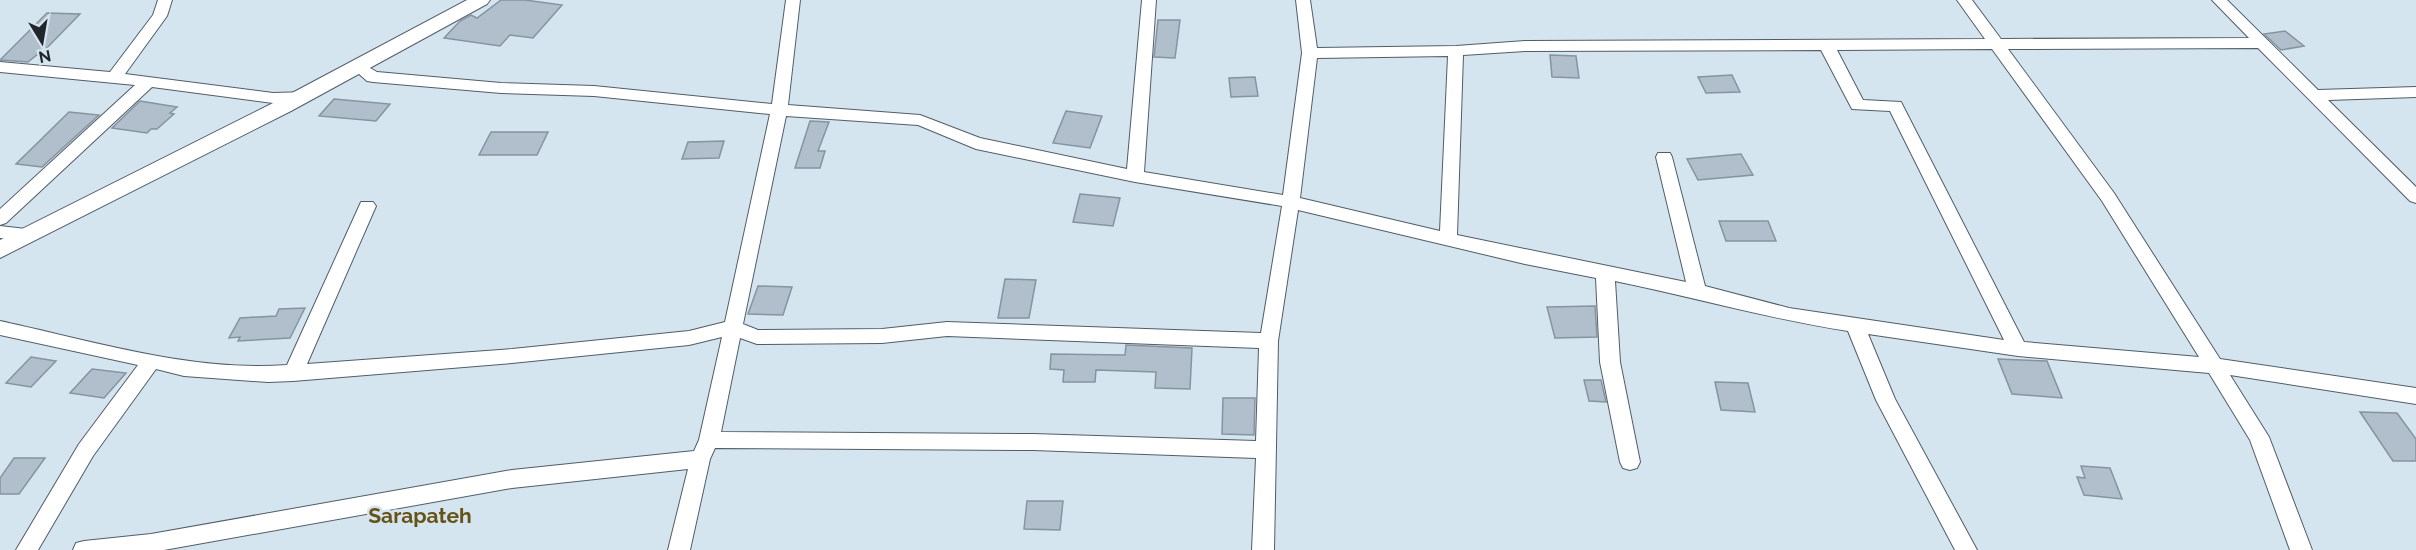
<svg xmlns="http://www.w3.org/2000/svg" width="2416" height="550" font-family="Raleway,sans-serif">
	<style>
		.building { fill: #b0bfcb; stroke: #86949f; stroke-width: 1.5 }
		.lines { fill: none; stroke-linecap: round; stroke-linejoin: round }
		.minor-casing { stroke: #505d67; stroke-width: 2 }
		.tertiary-casing { stroke: #505d67; stroke-width: 2 }
		.minor { fill: #fff; fill-rule: evenodd }
		.tertiary { fill: #fff; fill-rule: evenodd }
		.labels { text-anchor: middle; stroke-width: 5; stroke-linejoin: round; paint-order: stroke }
		.quarter-label { font-size: 21px; font-weight: bold; fill: #665318; stroke: #d5e5f0 }
	</style>
	<rect width="100%" height="100%" fill="#d5e5f0"/>
	<g class="building">
		<polygon points="501,0 525,0 562,5 533,38 510,35 500,46 444,38 460,21 471,15 477,18"/>
		<polygon points="47,13 80,14 41,54 38,54 28,62 0,60"/>
		<polygon points="1158,20 1180,20 1175,58 1154,57"/>
		<polygon points="2285,31 2304,46 2281,50 2264,34"/>
		<polygon points="1550,55 1576,56 1579,78 1552,77"/>
		<polygon points="1732,75 1740,92 1706,93 1698,77"/>
		<polygon points="1255,77 1258,96 1231,97 1229,78"/>
		<polygon points="334,99 390,104 376,121 319,116"/>
		<polygon points="140,101 177,107 170,113 174,114 157,129 151,129 147,133 112,128"/>
		<polygon points="1066,111 1102,116 1090,148 1053,143"/>
		<polygon points="69,112 99,115 42,167 16,164"/>
		<polygon points="810,121 829,122 818,151 825,151 820,168 795,168"/>
		<polygon points="491,132 548,132 537,155 479,155"/>
		<polygon points="724,141 719,158 682,159 688,142"/>
		<polygon points="1741,154 1753,175 1698,180 1687,159"/>
		<polygon points="1080,194 1120,198 1113,226 1073,222"/>
		<polygon points="1719,221 1768,221 1776,241 1726,241"/>
		<polygon points="1005,279 1036,280 1029,318 998,318"/>
		<polygon points="758,286 792,287 783,315 748,314"/>
		<polygon points="1595,306 1597,337 1555,338 1547,307"/>
		<polygon points="305,308 290,338 238,341 240,337 229,338 240,318 276,316 279,309"/>
		<polygon points="1126,345 1192,348 1190,389 1155,388 1156,372 1096,370 1095,382 1063,382 1064,370 1050,369 1051,354 1125,355"/>
		<polygon points="31,357 56,361 31,387 6,383"/>
		<polygon points="1998,359 2047,361 2062,398 2012,394"/>
		<polygon points="92,369 126,373 104,398 70,393"/>
		<polygon points="1584,380 1601,380 1606,402 1589,401"/>
		<polygon points="1715,382 1748,383 1755,412 1721,410"/>
		<polygon points="1223,398 1255,398 1254,435 1222,434"/>
		<polygon points="2360,412 2397,413 2416,439 2416,461 2393,461"/>
		<polygon points="14,458 45,458 19,494 0,494 0,478"/>
		<polygon points="2081,466 2110,468 2122,499 2084,495 2077,477 2085,478"/>
		<polygon points="1027,501 1063,501 1060,530 1024,529"/>
	</g>
	<g class="lines">
		<defs>
			<g id="minor">
				<polygon points="158,0 172,0 167,16 125,74 273,93 309,92 311,96 309,100 273,103 152,87 6,223 0,225 0,209 135,85 0,72 0,62 110,72 153,15"/>
				<path d="M786,0H800L788,105L920,115L980,138L1127,169L1142,0H1156L1144,172L1283,195L1302,53L1296,0H1310L1317,48L1456,46L1525,41L1985,39L1957,0H1972L2001,39L2249,38L2212,0H2227L2318,90L2416,87V97L2328,100L2416,187V203L2410,201L2258,48L2008,49L2114,193L2220,359L2416,388V404L2230,375L2269,437L2312,550H2290L2250,440L2209,373L2018,356L1868,334L1895,399L1977,550H1955L1876,400L1848,331C1769,319 1693,297 1615,281L1620,362L1640,462L1637,468L1630,470L1623,468L1620,462L1600,362L1596,278L1525,264L1298,210L1278,341L1274,550H1252L1256,458L1033,450L715,448L710,459L690,550H668L688,469L512,488L164,550H73L76,543L84,541L151,534L512,470L694,451L699,440L722,337L689,345L512,363L293,381L268,382L184,376L156,369L93,456L38,550H16L79,444L138,365L0,335V321C93,341 191,372 287,365L361,202H373L376,206L307,364L512,349L689,331L725,322L770,114L594,96L501,93L373,82L367,81L350,66L358,61L377,72L501,83L594,86L772,104ZM1992,49L2102,201L2199,357L2024,342L1901,102L1863,100L1837,50ZM1821,50L1852,109L1890,111L2004,340L1789,308L1705,286L1672,157L1670,153H1658L1656,157L1686,282L1457,235L1463,55L1525,51ZM1448,56L1440,231L1300,198L1317,58ZM786,116L918,125L976,149L1135,182L1282,206L1261,333L947,322L882,329L758,330L743,324ZM947,336L1259,348L1256,441L1033,434L721,432L740,338L757,344L882,343Z"/>
				<polygon points="0,226 35,230 38,234 35,238 29,240 0,238"/>
			</g>
			<polygon id="tertiary" points="467,0 490,0 487,4 291,111 0,258 0,240 277,101"/>
		</defs>
		<use href="#minor" class="minor-casing"/>
		<use href="#tertiary" class="tertiary-casing"/>
		<use href="#minor" class="minor"/>
		<use href="#tertiary" class="tertiary"/>
	</g>
	<g class="labels">
		<g class="quarter-label">
			<text x="420" y="523">Sarapateh</text>
		</g>
	</g>
	<g transform="translate(42 42) rotate(169)" stroke="#d5e5f0" stroke-width="4.5" paint-order="stroke">
	<path d="M0-4.5L10 22L0 15L-10 22Z" fill="#21262b"/>
	<text y="-9" font-size="16" font-weight="bold" text-anchor="middle" fill="#21262b">N</text>
	</g>
</svg>
